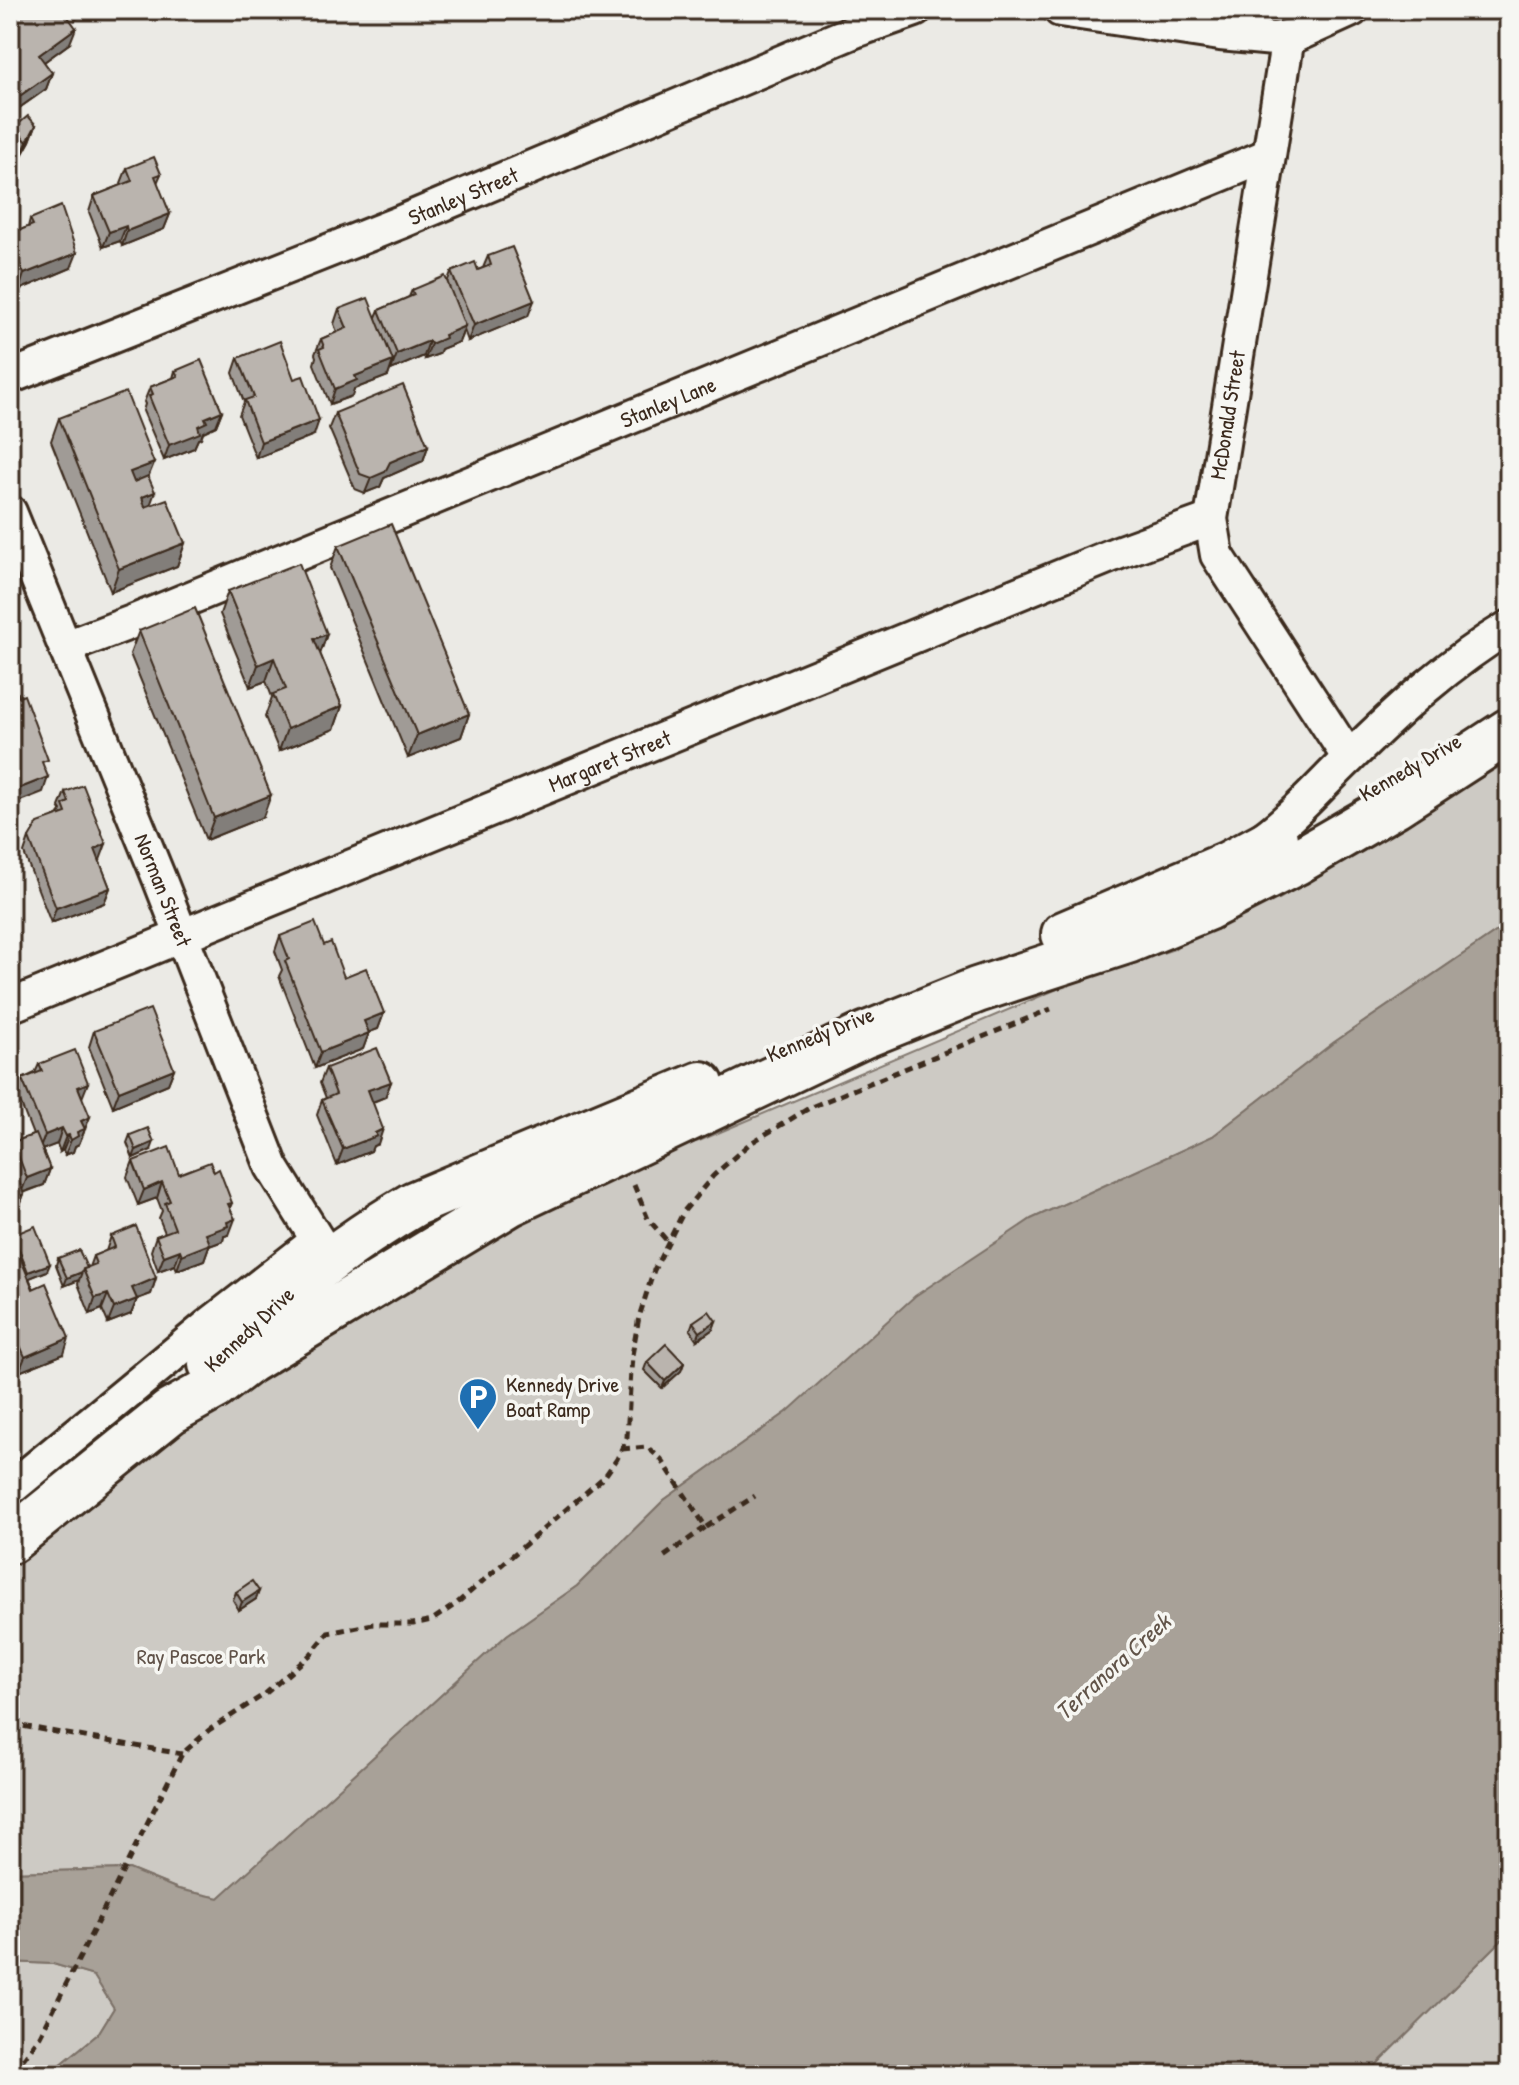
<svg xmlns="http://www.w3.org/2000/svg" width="1519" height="2085" font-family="'Patrick Hand',sans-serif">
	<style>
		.green { fill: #cdcac4; stroke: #847a71; stroke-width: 2 }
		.water { fill: #a8a198; stroke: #7c7167; stroke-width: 2 }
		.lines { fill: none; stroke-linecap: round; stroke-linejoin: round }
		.street-casing { stroke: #3b2a1e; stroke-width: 38 }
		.secondary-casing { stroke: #3b2a1e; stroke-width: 50 }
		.path { stroke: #3b2a1e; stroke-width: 5; stroke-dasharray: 8 6; stroke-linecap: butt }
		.street { stroke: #f6f6f2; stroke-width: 32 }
		.secondary { stroke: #f6f6f2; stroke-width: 44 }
		.wall { fill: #a09b96; stroke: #3b2a1e; stroke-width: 2 }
		.shaded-wall { fill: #827e7a; stroke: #3b2a1e; stroke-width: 2 }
		.building { fill: #bab4ae; stroke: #3b2a1e; stroke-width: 2 }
		.labels { text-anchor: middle; stroke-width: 7; stroke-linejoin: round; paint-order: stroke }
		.street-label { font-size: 22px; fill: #3b2a1e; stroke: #f6f6f2 }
		.poi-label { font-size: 22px; fill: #3b2a1e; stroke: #f6f6f2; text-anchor: start }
		.park-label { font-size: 22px; fill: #605248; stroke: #f6f6f2 }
		.water-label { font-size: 24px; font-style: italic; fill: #615449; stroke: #f6f6f2 }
	</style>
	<rect width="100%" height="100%" fill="#ebeae5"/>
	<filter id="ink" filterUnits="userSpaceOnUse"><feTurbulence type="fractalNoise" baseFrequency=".0125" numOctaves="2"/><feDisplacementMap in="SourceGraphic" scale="16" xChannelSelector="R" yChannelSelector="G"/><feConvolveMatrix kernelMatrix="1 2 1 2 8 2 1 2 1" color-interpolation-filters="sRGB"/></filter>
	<g filter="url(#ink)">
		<g class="green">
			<polygon points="1509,761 1509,923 1333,1043 1213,1136 1031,1219 787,1412 664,1500 577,1586 507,1635 219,1898 178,1889 129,1869 10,1872 10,1565 260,1365 494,1226 667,1149 699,1141 1069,984 1174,949 1199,927 1246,905 1279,899"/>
			<polygon points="1509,1933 1509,2075 1366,2075"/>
			<polygon points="10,1962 53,1964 94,1976 114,2008 98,2034 48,2075 10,2075"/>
		</g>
		<polygon class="water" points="1509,923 1509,1933 1366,2075 48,2075 98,2034 114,2008 94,1976 53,1964 10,1962 10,1872 129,1869 178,1889 219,1898 507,1635 577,1586 664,1500 787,1412 915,1296 1031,1219 1213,1136 1333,1043"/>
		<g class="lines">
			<defs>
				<g id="street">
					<polyline points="1060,10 1220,34 1274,39 1297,35 1352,10"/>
					<polyline points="1288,37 1211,519 1217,555 1349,758"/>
					<path id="s1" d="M10,377L401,222L855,31L915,10"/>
					<path id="s2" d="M10,512L159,878L272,1167L330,1260"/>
					<path id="s3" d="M66,647L132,622L1269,155"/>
					<path d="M1253,846C1289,822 1317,789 1348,759C1397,711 1450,662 1509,627"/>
					<path id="s4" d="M10,1006L1120,552L1211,519"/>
					<polyline points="10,1489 209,1325 317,1241"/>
				</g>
				<g id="secondary">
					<polyline points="1064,934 1228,864 1275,839"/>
					<path d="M211,1364C272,1302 339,1248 414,1204L701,1084"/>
					<polyline points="10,1541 170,1412 215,1387 249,1361 509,1204 865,1035 977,990 1130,940 1207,908 1295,863 1395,805 1509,731"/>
				</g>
			</defs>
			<use href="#street" class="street-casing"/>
			<use href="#secondary" class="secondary-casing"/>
			<g class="path">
				<polyline points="634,1185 648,1219 668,1242"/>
				<polyline points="622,1449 647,1447 661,1459 706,1527 662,1558"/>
				<polyline points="706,1527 755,1496"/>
				<polyline points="10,1724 182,1754"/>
				<polyline points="10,2066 24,2058 40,2036 182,1754 209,1730 265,1694 310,1655 328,1633 373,1624 413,1624 432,1620 456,1604 605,1476 617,1459 627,1437 632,1355 639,1317 654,1270 684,1211 713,1176 749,1144 811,1107 1051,1009"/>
			</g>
			<use href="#street" class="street"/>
			<use href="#secondary" class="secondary"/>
		</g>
		<g class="wall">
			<polygon points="10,10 70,43 44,62 52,73 46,89 15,111 11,121 16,126 36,125 30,141 21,157 17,151 10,157"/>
			<polygon points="70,10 90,10 76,19"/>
			<polygon points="127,168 161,174 157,183 170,214 164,229 122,246 120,241 103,247 89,212 94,196 122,185 121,183"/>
			<polygon points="30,219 71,268 19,290 10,269 10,234 28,227"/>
			<polygon points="488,256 528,316 468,341 464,330 459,342 441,349 439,354 425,359 424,356 391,370 391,368 388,376 354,389 352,396 330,404 314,364 316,357 315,354 321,339 337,332 334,324 339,309 376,317 379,310 409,297 412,290 447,283 451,272 478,270 483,268"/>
			<polygon points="238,358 314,435 256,458 239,415 244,402 233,373"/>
			<polygon points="175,371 222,411 216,426 203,432 201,438 198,439 194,448 164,460 143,411 145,404 144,402 150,387 173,378"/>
			<polygon points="335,413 428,446 423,461 384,478 380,487 365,493 355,489 329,428"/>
			<polygon points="59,418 149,476 150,505 185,543 177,566 111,592 51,441"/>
			<polygon points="338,546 469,714 461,737 408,758 330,568"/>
			<polygon points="228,591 327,634 320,654 342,706 334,729 279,751 265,717 272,697 266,681 250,687 220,614"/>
			<polygon points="139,631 263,817 206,840 130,654"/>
			<polygon points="65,792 100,860 99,860 110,888 104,903 51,923 24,853 29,838 59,815 61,810 59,807"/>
			<polygon points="280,936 324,945 344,977 384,1013 378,1029 369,1032 363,1049 315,1068 279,976 282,970 275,951"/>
			<polygon points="94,1031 174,1069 168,1084 113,1107 89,1047"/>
			<polygon points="39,1064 82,1098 84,1132 79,1144 75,1146 73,1152 65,1155 63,1150 60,1152 57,1144 42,1149 50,1169 44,1185 23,1193 24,1194 18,1210 10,1213 10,1151 13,1142 33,1135 17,1094 22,1079 35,1073"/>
			<polygon points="326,1068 391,1082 385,1097 373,1102 378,1144 373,1146 371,1151 337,1165 317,1115 322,1100 326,1098 320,1083"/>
			<polygon points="130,1135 151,1150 133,1158 127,1143"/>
			<polygon points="133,1161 179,1174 214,1172 232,1203 230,1208 229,1235 224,1236 223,1241 209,1246 204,1260 177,1270 175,1265 158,1271 151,1251 156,1236 165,1233 159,1218 162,1211 157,1198 138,1205 127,1177"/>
			<polygon points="13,1235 47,1271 29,1278 64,1354 19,1372 13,1359 10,1360 10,1262 16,1259 10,1243"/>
			<polygon points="111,1236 156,1278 151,1294 137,1299 131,1314 108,1323 102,1309 90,1314 78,1284 79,1280 64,1286 56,1265 58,1258 87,1268 89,1267 93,1256 106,1251"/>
			<polygon points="716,1321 713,1329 697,1340 690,1330 693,1322"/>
			<polygon points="647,1362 684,1363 681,1371 662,1388 644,1370"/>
			<polygon points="259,1591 256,1599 239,1610 233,1600 236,1592"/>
		</g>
		<g class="shaded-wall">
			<polygon points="80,10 90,10 76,19"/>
			<polygon points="76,28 70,43 33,70 39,55"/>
			<polygon points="52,73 46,89 15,111 10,124 10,112 14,100"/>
			<polygon points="36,125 30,141 21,157 27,142"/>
			<polygon points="22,136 17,151 10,157 10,146"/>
			<polygon points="170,214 164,229 122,246 127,231"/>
			<polygon points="126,226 120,241 103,247 109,232"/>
			<polygon points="77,253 71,268 19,290 24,274"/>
			<polygon points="534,301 528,316 468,341 474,325"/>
			<polygon points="465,326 459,342 441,349 439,354 425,359 431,344 444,335"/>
			<polygon points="429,341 424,356 391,370 397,354"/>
			<polygon points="393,361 388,376 354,389 352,396 330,404 335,389 355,376"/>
			<polygon points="222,411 216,426 203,432 201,438 198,439 194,448 164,460 169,445 205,418"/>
			<polygon points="319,420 314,435 256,458 261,442"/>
			<polygon points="428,446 423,461 384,478 380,487 365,493 371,478 390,462"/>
			<polygon points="154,463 145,485 122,494 130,472"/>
			<polygon points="155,492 147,514 142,497"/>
			<polygon points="185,543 177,566 111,592 119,569"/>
			<polygon points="327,634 319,657 314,639"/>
			<polygon points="274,658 266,681 250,687 258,665"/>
			<polygon points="342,706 334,729 279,751 287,729"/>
			<polygon points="469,714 461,737 408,758 417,735"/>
			<polygon points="48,777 43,792 10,805 10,792"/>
			<polygon points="271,795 263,817 206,840 214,818"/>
			<polygon points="106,844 100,860 89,864 95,849"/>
			<polygon points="110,888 104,903 51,923 56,908"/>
			<polygon points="384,1013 378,1029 359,1036 364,1021"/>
			<polygon points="369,1033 363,1049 315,1068 321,1052"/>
			<polygon points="174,1069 168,1084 113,1107 119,1091"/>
			<polygon points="391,1082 385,1097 362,1106 368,1090"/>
			<polygon points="88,1083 82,1098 78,1087"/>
			<polygon points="90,1117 79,1144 75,1146 73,1152 65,1155 71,1140 81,1121"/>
			<polygon points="62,1128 57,1144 39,1151 45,1135"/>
			<polygon points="383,1129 378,1144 373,1146 371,1151 337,1165 343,1149"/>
			<polygon points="69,1135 63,1150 60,1152 66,1136"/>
			<polygon points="154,1142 151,1150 133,1158 136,1150"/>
			<polygon points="50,1169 44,1185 21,1193 27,1178"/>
			<polygon points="162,1182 157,1198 138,1205 144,1190"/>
			<polygon points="24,1194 18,1210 10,1213 10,1200"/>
			<polygon points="235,1219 229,1235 224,1236 223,1241 209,1246 204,1260 177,1270 182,1255 206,1234 227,1222"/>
			<polygon points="180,1250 175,1265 158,1271 164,1256"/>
			<polygon points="50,1264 47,1271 25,1280 28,1272"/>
			<polygon points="82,1272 79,1280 64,1286 67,1278"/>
			<polygon points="156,1278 151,1294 127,1303 132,1288"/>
			<polygon points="108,1294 102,1309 90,1314 95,1298"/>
			<polygon points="137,1299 131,1314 108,1323 114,1308"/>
			<polygon points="716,1321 713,1329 697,1340 700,1332"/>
			<polygon points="69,1338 64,1354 19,1372 25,1357"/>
			<polygon points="19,1343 13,1359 10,1360 10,1347"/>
			<polygon points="684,1363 681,1371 662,1388 665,1381"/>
			<polygon points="259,1591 256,1599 239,1610 242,1602"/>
		</g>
		<g class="building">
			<polygon points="10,10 63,10 76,28 39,55 52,73 14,100 10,95"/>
			<polygon points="10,101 16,108 10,113"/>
			<polygon points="28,116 36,125 27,142 22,136 10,146 10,119 16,126"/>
			<polygon points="154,157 161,174 155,176 170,214 127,231 126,226 109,232 94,196 132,181 127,168"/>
			<polygon points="61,206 77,253 24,274 10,240 10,234 33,225 30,219"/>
			<polygon points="512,247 534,301 474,325 451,272 475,262 478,270 491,265 488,256"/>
			<polygon points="445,276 465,326 444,335 445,338 431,344 429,341 397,354 379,310 414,295 412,290"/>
			<polygon points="368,298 393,361 355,376 357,380 335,389 319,349 324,347 321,339 347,328 339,309"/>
			<polygon points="280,341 294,379 303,376 319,420 261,442 245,400 254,397 238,358"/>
			<polygon points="201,360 222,411 205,418 207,422 198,426 200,433 169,445 149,396 153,394 150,387 178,376 175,371"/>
			<polygon points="403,385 428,446 390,462 385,472 371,478 360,474 335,413"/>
			<polygon points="126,392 154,463 130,472 134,482 148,476 155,492 142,497 145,507 167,499 185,543 119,569 59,418"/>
			<polygon points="391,524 469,714 417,735 338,546"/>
			<polygon points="299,563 327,634 314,639 342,706 287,729 273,694 286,689 274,658 258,665 228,591"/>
			<polygon points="195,608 271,795 214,818 139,631"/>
			<polygon points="18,693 19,697 24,695 48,760 42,762 48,777 10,792 10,696"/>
			<polygon points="83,785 106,844 95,849 110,888 56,908 29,838 38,823 66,813 63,805 69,802 65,792"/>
			<polygon points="315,922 324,945 331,942 344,977 366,968 384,1013 364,1021 369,1033 321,1052 285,961 289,959 280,936"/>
			<polygon points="150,1009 174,1069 119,1091 94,1031"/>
			<polygon points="377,1048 391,1082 368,1090 383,1129 375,1133 377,1136 343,1149 322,1100 336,1094 326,1068"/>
			<polygon points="75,1050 88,1083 78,1087 90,1117 81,1121 85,1129 77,1132 78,1136 71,1140 69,1135 66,1136 62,1128 45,1135 22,1079 42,1071 39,1064"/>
			<polygon points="148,1128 154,1142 136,1150 130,1135"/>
			<polygon points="36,1134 50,1169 27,1178 13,1142"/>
			<polygon points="169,1147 179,1174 210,1162 214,1172 219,1169 232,1203 228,1204 235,1219 227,1222 228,1226 206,1234 210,1244 182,1255 180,1250 164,1256 156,1236 175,1229 165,1203 170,1201 162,1182 144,1190 133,1161"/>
			<polygon points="10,1161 24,1194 10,1200"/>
			<polygon points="35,1226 50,1264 28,1272 13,1235"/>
			<polygon points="136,1226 156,1278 132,1288 137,1299 114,1308 108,1294 95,1298 83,1269 96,1264 93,1256 115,1247 111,1236"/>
			<polygon points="79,1250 87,1268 83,1269 82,1272 67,1278 58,1258"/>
			<polygon points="20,1257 33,1289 46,1283 69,1338 25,1357 19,1343 10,1347 10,1262"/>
			<polygon points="709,1311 716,1321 700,1332 693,1322"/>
			<polygon points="666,1344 684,1363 665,1381 647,1362"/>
			<polygon points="252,1581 259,1591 242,1602 236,1592"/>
		</g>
	</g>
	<defs>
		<symbol id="parking-pin" viewBox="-11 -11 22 30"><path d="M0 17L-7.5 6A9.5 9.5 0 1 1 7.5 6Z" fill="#1f6fb2" stroke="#f6f6f2"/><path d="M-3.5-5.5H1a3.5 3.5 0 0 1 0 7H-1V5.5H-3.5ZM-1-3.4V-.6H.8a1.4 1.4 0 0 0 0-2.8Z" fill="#fff"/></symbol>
	</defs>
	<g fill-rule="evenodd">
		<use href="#parking-pin" x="456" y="1375" width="44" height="60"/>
	</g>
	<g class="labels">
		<g class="street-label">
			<text dy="8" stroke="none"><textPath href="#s1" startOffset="488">Stanley Street</textPath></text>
			<text dy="8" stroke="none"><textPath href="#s3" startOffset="650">Stanley Lane</textPath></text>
			<text transform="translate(1227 415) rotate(-81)" y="8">McDonald Street</text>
			<text dy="8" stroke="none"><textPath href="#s4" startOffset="648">Margaret Street</textPath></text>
			<text transform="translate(1410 767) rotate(-30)" y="8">Kennedy Drive</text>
			<text dy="8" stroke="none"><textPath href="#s2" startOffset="408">Norman Street</textPath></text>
			<text transform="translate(820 1034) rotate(-22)" y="8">Kennedy Drive</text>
			<text transform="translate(249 1329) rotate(-43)" y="8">Kennedy Drive</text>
		</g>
		<g class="poi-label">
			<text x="506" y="1392">Kennedy Drive<tspan x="506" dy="25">Boat Ramp</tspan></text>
		</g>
		<g class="park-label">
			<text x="201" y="1664">Ray Pascoe Park</text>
		</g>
		<g class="water-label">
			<text transform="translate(1113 1667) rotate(-42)" y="8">Terranora Creek</text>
		</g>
	</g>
	<rect width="1519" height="2085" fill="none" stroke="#f6f6f2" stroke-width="40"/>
	<rect x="20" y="20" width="1479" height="2045" fill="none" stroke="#3b2a1e" stroke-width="3" filter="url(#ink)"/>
</svg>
